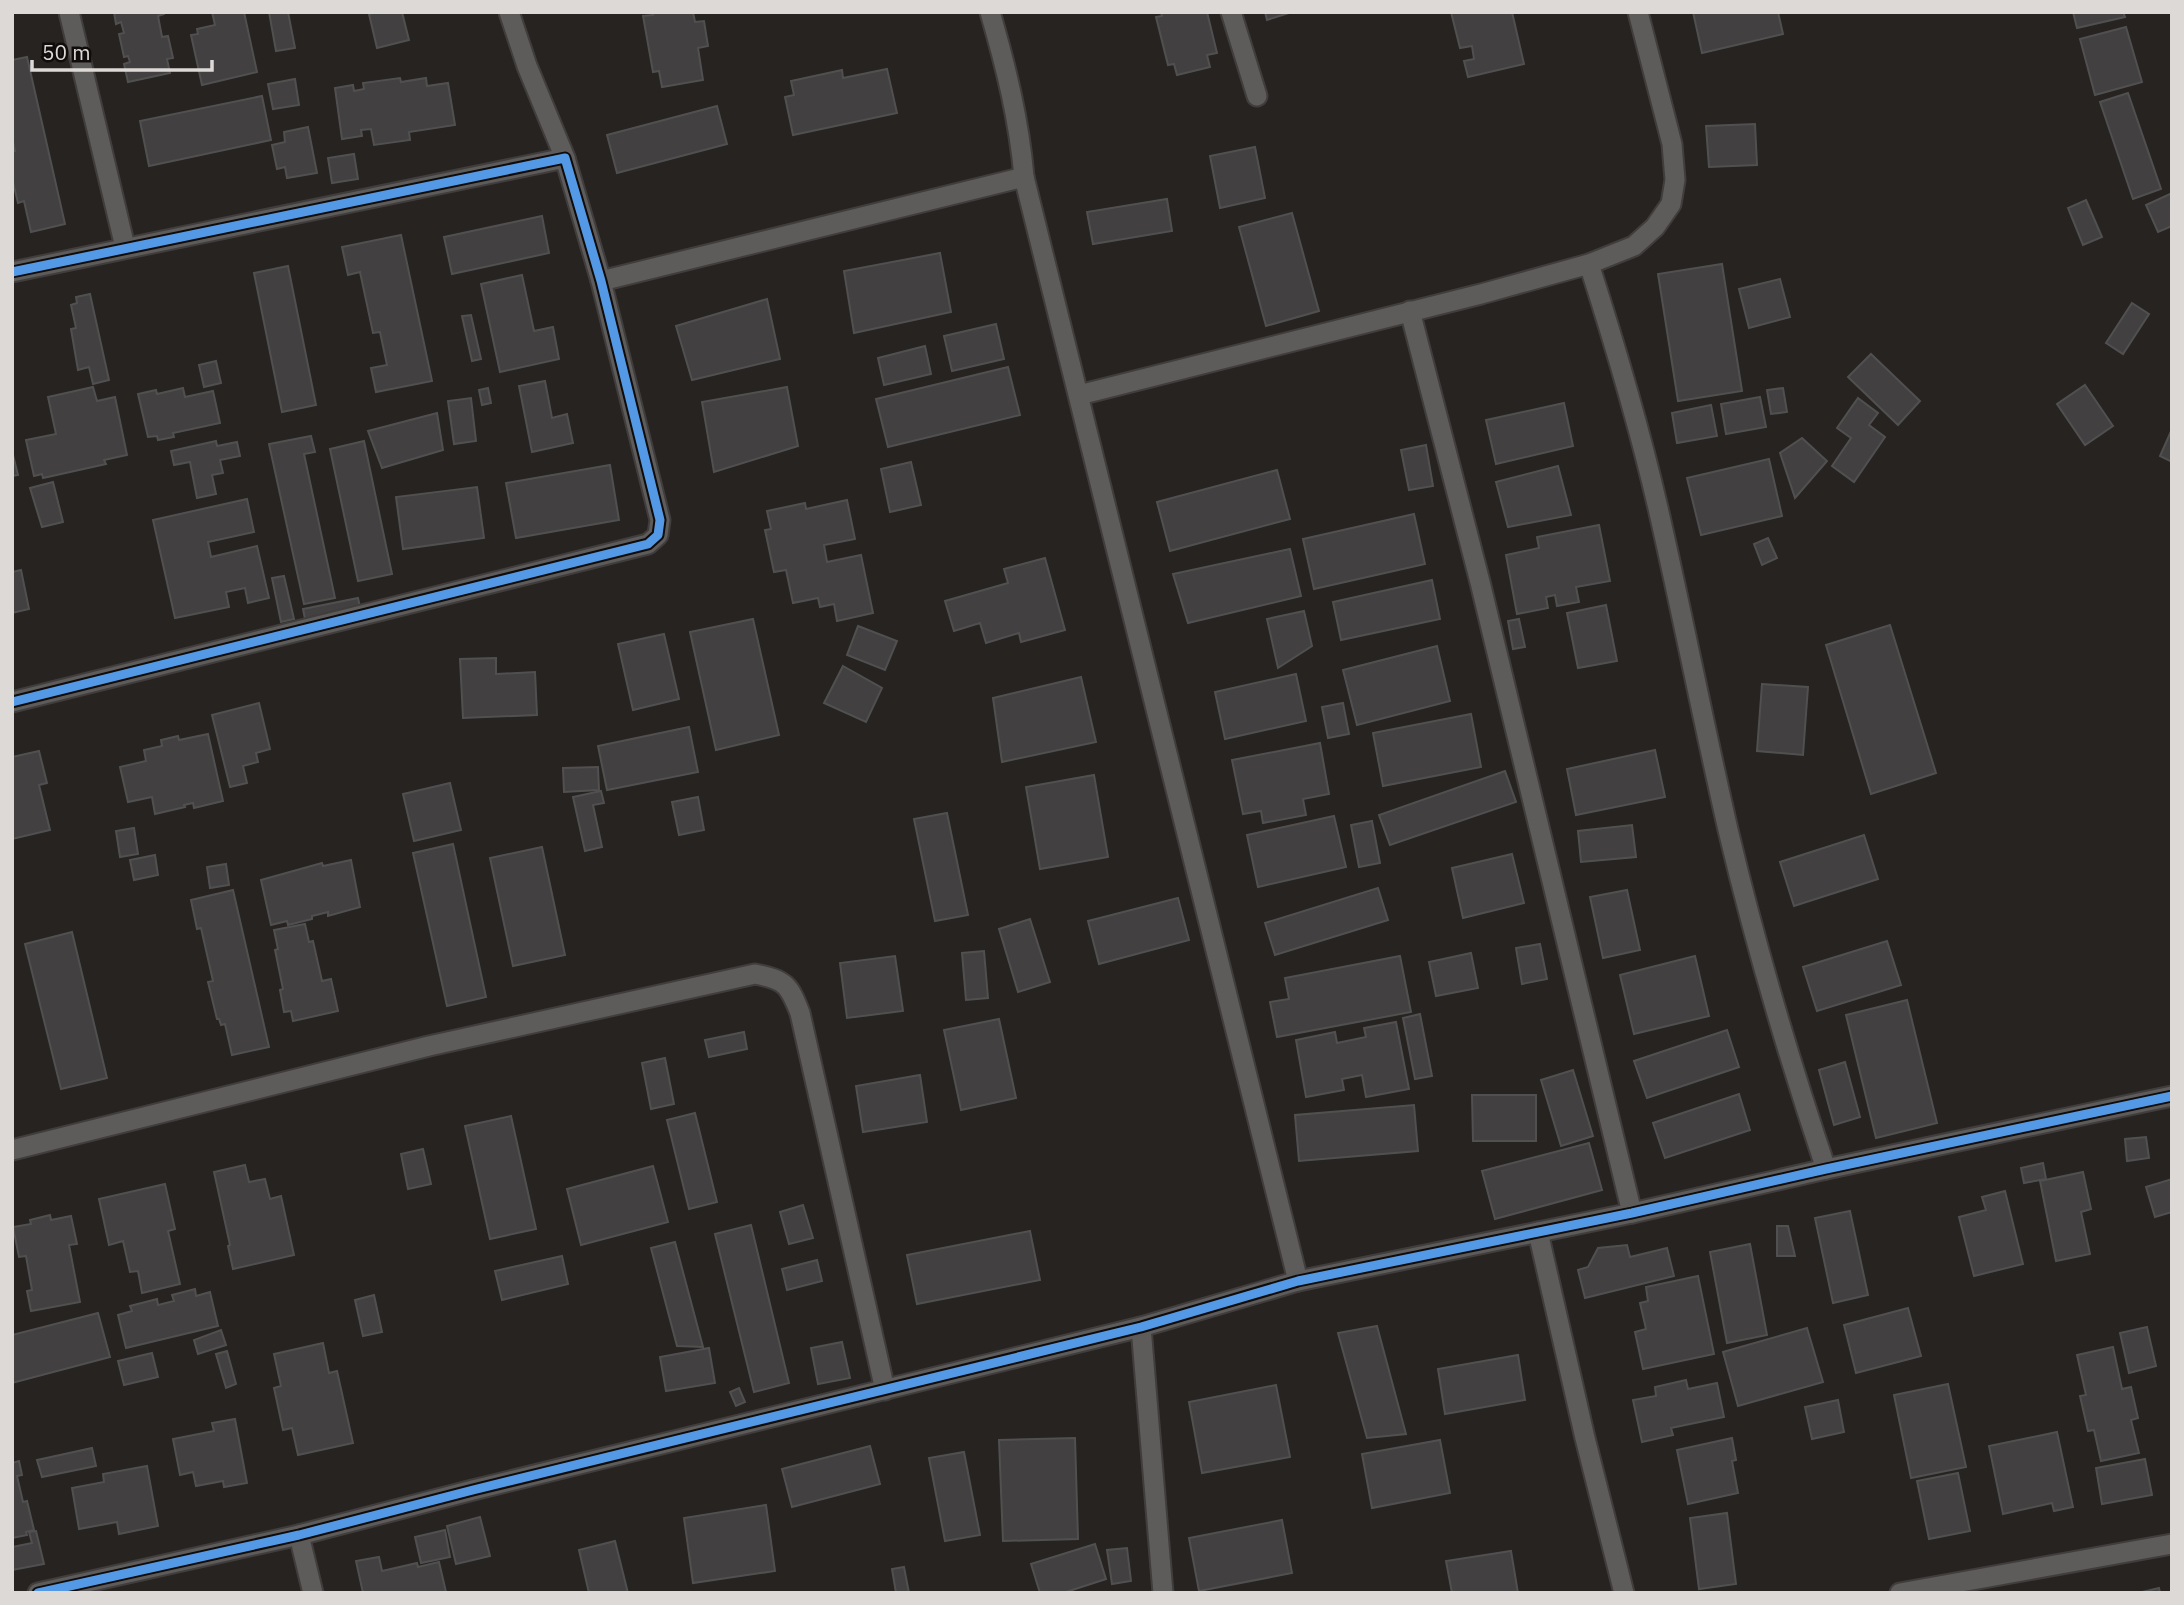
<svg xmlns="http://www.w3.org/2000/svg" width="2184" height="1605" font-family="'IBM Plex Sans',sans-serif">
	<style>
		.building { fill: #424041; stroke: #515050; stroke-width: 2 }
		.lines { fill: none; stroke-linecap: round; stroke-linejoin: round }
		.street-casing { stroke: #403d3c; stroke-width: 23 }
		.street { stroke: #5e5c5b; stroke-width: 19 }
		.cycleway-casing { stroke: #0f0c0b; stroke-width: 13 }
		.cycleway { stroke: #5399e6; stroke-width: 9 }
	</style>
	<rect width="100%" height="100%" fill="#262321"/>
	<g class="building">
		<polygon points="114,12 164,12 164,14 158,16 162,37 168,36 173,58 167,59 170,73 128,82 124,64 130,62 128,56 124,57 119,34 124,33 121,22 116,24"/>
		<polygon points="212,12 244,12 257,72 202,85 191,35 198,34 197,29 215,25"/>
		<polygon points="269,12 288,12 295,48 276,51"/>
		<polygon points="378,12 402,12 409,40 377,48 369,14"/>
		<polygon points="652,12 693,12 695,22 704,21 708,46 698,48 703,80 662,87 659,71 653,72 643,16 653,15"/>
		<polygon points="1161,12 1207,12 1217,53 1207,55 1210,67 1177,75 1174,64 1168,65 1156,17 1162,16"/>
		<polygon points="1265,12 1292,12 1267,20"/>
		<polygon points="1451,12 1512,12 1524,64 1468,77 1464,61 1474,59 1472,46 1460,48"/>
		<polygon points="1693,12 1778,12 1783,34 1702,53"/>
		<polygon points="2073,12 2123,12 2125,17 2077,28"/>
		<polygon points="2126,27 2142,82 2095,95 2080,39"/>
		<polygon points="27,57 65,224 31,232 24,201 18,203 12,178 12,151 15,151 12,137 12,60"/>
		<polygon points="887,69 897,113 793,135 785,97 794,95 791,81 842,70 843,78"/>
		<polygon points="400,78 401,82 426,78 427,86 448,83 455,125 409,132 410,140 374,145 371,129 361,130 362,136 342,139 335,88 353,85 354,91 364,89 363,83"/>
		<polygon points="295,79 299,105 273,109 268,84"/>
		<polygon points="2128,93 2161,189 2133,199 2100,102"/>
		<polygon points="262,96 271,140 149,166 140,121"/>
		<polygon points="717,106 727,144 617,173 607,135"/>
		<polygon points="1755,124 1757,165 1709,167 1706,126"/>
		<polygon points="308,127 317,173 287,178 285,167 277,169 272,145 285,142 284,132"/>
		<polygon points="1255,147 1265,198 1220,208 1210,156"/>
		<polygon points="354,154 358,179 332,183 328,158"/>
		<polygon points="2172,193 2172,226 2158,232 2146,205"/>
		<polygon points="1167,199 1172,231 1093,244 1087,212"/>
		<polygon points="2086,200 2102,237 2083,245 2068,208"/>
		<polygon points="1292,213 1319,311 1266,326 1239,227"/>
		<polygon points="542,216 549,253 452,274 444,237"/>
		<polygon points="401,235 432,381 376,392 371,368 387,365 380,332 373,333 360,272 348,275 342,247"/>
		<polygon points="940,253 951,312 854,333 844,271"/>
		<polygon points="1722,264 1742,391 1678,401 1658,274"/>
		<polygon points="288,266 316,405 282,412 254,273"/>
		<polygon points="522,275 534,331 553,327 559,359 500,372 481,284"/>
		<polygon points="1780,279 1790,317 1749,328 1739,289"/>
		<polygon points="90,294 109,380 93,384 89,367 78,370 71,329 76,328 71,305 77,303 76,297"/>
		<polygon points="767,299 780,359 692,380 676,326"/>
		<polygon points="2132,303 2149,314 2123,354 2106,343"/>
		<polygon points="471,315 481,359 472,361 462,316"/>
		<polygon points="996,324 1004,359 952,371 944,336"/>
		<polygon points="925,346 931,374 884,385 878,358"/>
		<polygon points="1871,354 1920,401 1898,425 1848,377"/>
		<polygon points="216,361 221,383 204,387 199,365"/>
		<polygon points="1008,367 1020,415 888,447 876,399"/>
		<polygon points="545,381 552,418 567,414 573,443 532,452 519,386"/>
		<polygon points="2085,385 2113,426 2085,445 2057,404"/>
		<polygon points="93,387 97,401 115,397 127,455 104,460 106,464 43,478 42,474 34,476 26,440 56,434 48,397"/>
		<polygon points="787,387 798,446 714,472 702,402"/>
		<polygon points="183,388 185,397 213,391 220,423 173,433 174,437 158,440 157,436 148,437 138,394 156,390 157,394"/>
		<polygon points="488,388 491,403 482,405 479,390"/>
		<polygon points="1783,388 1787,412 1771,414 1767,390"/>
		<polygon points="1760,397 1766,427 1726,434 1721,404"/>
		<polygon points="471,398 476,441 454,444 448,401"/>
		<polygon points="1858,398 1878,413 1869,425 1885,437 1854,482 1832,466 1851,438 1837,428"/>
		<polygon points="1564,403 1573,446 1496,464 1486,420"/>
		<polygon points="1711,405 1717,436 1677,443 1672,413"/>
		<polygon points="437,413 443,450 382,468 368,431"/>
		<polygon points="2172,429 2172,462 2160,456"/>
		<polygon points="311,436 315,452 304,454 335,598 304,604 269,444"/>
		<polygon points="1802,438 1827,461 1795,498 1780,453"/>
		<polygon points="216,441 217,446 237,442 240,456 220,460 223,473 212,475 216,494 197,498 190,462 174,465 171,451"/>
		<polygon points="364,441 392,574 358,581 330,449"/>
		<polygon points="1426,445 1433,486 1409,490 1401,450"/>
		<polygon points="12,451 18,475 12,476"/>
		<polygon points="1769,459 1782,516 1701,535 1687,478"/>
		<polygon points="911,462 921,505 890,512 881,469"/>
		<polygon points="610,465 619,520 516,538 506,483"/>
		<polygon points="1558,466 1571,515 1508,527 1496,482"/>
		<polygon points="1277,470 1290,519 1170,551 1157,502"/>
		<polygon points="53,482 63,522 42,527 30,488"/>
		<polygon points="477,487 484,538 403,549 396,497"/>
		<polygon points="247,499 254,532 208,542 211,557 257,546 269,598 248,603 245,588 226,592 229,607 175,618 153,520"/>
		<polygon points="847,500 855,539 824,545 827,562 861,555 873,613 837,621 834,604 820,607 818,598 793,603 786,570 774,572 765,530 771,529 767,511 805,503 806,509"/>
		<polygon points="1414,514 1425,564 1314,589 1303,539"/>
		<polygon points="1599,525 1610,581 1576,587 1579,602 1557,606 1555,595 1546,597 1548,608 1517,614 1506,555 1539,548 1537,537"/>
		<polygon points="1768,538 1777,558 1762,565 1754,544"/>
		<polygon points="1290,549 1301,596 1188,623 1173,574"/>
		<polygon points="1045,558 1065,630 1021,642 1019,633 986,643 980,623 954,631 945,601 1008,583 1004,569"/>
		<polygon points="21,570 29,609 12,613 12,572"/>
		<polygon points="284,576 294,619 281,622 272,578"/>
		<polygon points="1432,580 1440,619 1341,640 1333,602"/>
		<polygon points="358,598 360,607 305,619 303,609"/>
		<polygon points="1606,605 1617,661 1578,668 1567,613"/>
		<polygon points="1304,611 1312,646 1278,668 1267,619"/>
		<polygon points="753,619 779,735 716,750 690,632"/>
		<polygon points="1519,619 1525,647 1513,649 1508,621"/>
		<polygon points="1890,625 1936,773 1871,794 1826,645"/>
		<polygon points="858,626 897,641 885,670 847,655"/>
		<polygon points="664,634 679,699 633,710 618,644"/>
		<polygon points="1437,646 1450,701 1357,725 1343,670"/>
		<polygon points="496,658 496,674 535,672 537,715 463,718 460,659"/>
		<polygon points="843,666 882,688 866,722 824,703"/>
		<polygon points="1296,674 1306,721 1225,739 1215,692"/>
		<polygon points="1081,677 1096,742 1002,762 993,698"/>
		<polygon points="1762,684 1808,687 1803,755 1757,751"/>
		<polygon points="259,703 270,749 256,753 258,762 243,766 247,783 230,787 212,715"/>
		<polygon points="1343,703 1349,734 1328,738 1322,707"/>
		<polygon points="1471,714 1481,767 1383,786 1373,733"/>
		<polygon points="689,727 698,772 607,790 598,746"/>
		<polygon points="208,734 223,801 194,808 193,803 184,805 185,807 155,814 152,797 128,802 120,767 146,761 144,750 162,746 161,740 178,736 179,740"/>
		<polygon points="1320,743 1329,794 1303,799 1306,815 1263,823 1261,811 1243,814 1232,760"/>
		<polygon points="1655,750 1665,797 1576,815 1567,769"/>
		<polygon points="39,751 47,783 39,785 50,830 12,839 12,757"/>
		<polygon points="598,767 599,790 564,792 563,768"/>
		<polygon points="1505,771 1516,802 1390,845 1379,815"/>
		<polygon points="1094,775 1108,857 1040,869 1026,787"/>
		<polygon points="450,783 461,830 414,841 403,794"/>
		<polygon points="601,791 604,803 593,805 602,847 585,851 573,797"/>
		<polygon points="698,797 704,830 679,835 672,802"/>
		<polygon points="947,813 968,915 935,921 914,819"/>
		<polygon points="1334,816 1346,867 1258,887 1247,835"/>
		<polygon points="1372,821 1380,863 1359,867 1351,825"/>
		<polygon points="1632,825 1636,857 1581,862 1578,831"/>
		<polygon points="134,828 138,854 120,857 116,831"/>
		<polygon points="1864,835 1878,879 1794,906 1780,862"/>
		<polygon points="453,844 486,997 447,1006 413,853"/>
		<polygon points="542,847 565,955 513,966 490,858"/>
		<polygon points="1512,854 1524,903 1463,918 1452,868"/>
		<polygon points="155,855 158,875 134,880 130,860"/>
		<polygon points="351,860 360,907 328,916 328,912 312,916 312,919 288,925 287,921 271,925 261,880 322,863 323,866"/>
		<polygon points="226,864 229,885 210,888 207,867"/>
		<polygon points="1378,888 1388,920 1275,955 1265,923"/>
		<polygon points="233,890 269,1047 232,1055 225,1024 221,1025 219,1019 217,1019 208,982 213,981 201,928 197,929 191,900"/>
		<polygon points="1627,890 1640,950 1603,958 1590,897"/>
		<polygon points="1178,898 1189,940 1099,964 1088,921"/>
		<polygon points="1030,919 1050,982 1018,992 999,929"/>
		<polygon points="305,924 309,942 313,941 322,981 331,979 338,1011 293,1021 291,1011 284,1012 280,990 283,989 275,950 278,949 274,930"/>
		<polygon points="72,932 107,1078 61,1089 25,944"/>
		<polygon points="1887,941 1901,985 1817,1011 1803,967"/>
		<polygon points="1540,944 1547,979 1522,984 1516,948"/>
		<polygon points="984,951 988,998 966,1000 962,953"/>
		<polygon points="1471,953 1478,988 1436,996 1429,962"/>
		<polygon points="895,956 903,1011 847,1018 840,963"/>
		<polygon points="1400,956 1411,1012 1277,1037 1270,1002 1289,999 1285,978"/>
		<polygon points="1695,956 1709,1016 1634,1034 1620,975"/>
		<polygon points="1907,1000 1937,1123 1876,1138 1846,1015"/>
		<polygon points="1420,1014 1432,1076 1415,1079 1403,1018"/>
		<polygon points="999,1019 1016,1098 961,1110 944,1030"/>
		<polygon points="1396,1022 1409,1089 1366,1097 1362,1075 1342,1079 1344,1090 1306,1097 1296,1040 1335,1032 1337,1043 1366,1037 1364,1028"/>
		<polygon points="1727,1030 1739,1067 1647,1098 1634,1061"/>
		<polygon points="744,1032 747,1049 709,1057 705,1040"/>
		<polygon points="665,1058 674,1104 651,1109 642,1063"/>
		<polygon points="1845,1062 1860,1117 1834,1125 1819,1070"/>
		<polygon points="1573,1070 1593,1136 1561,1146 1541,1080"/>
		<polygon points="920,1075 927,1122 863,1132 856,1086"/>
		<polygon points="1739,1094 1750,1130 1665,1158 1653,1123"/>
		<polygon points="1472,1095 1536,1095 1536,1141 1473,1141"/>
		<polygon points="1414,1105 1418,1151 1299,1161 1295,1115"/>
		<polygon points="695,1113 717,1202 689,1209 667,1120"/>
		<polygon points="511,1116 536,1229 490,1239 465,1126"/>
		<polygon points="2146,1137 2149,1158 2127,1161 2125,1139"/>
		<polygon points="1589,1143 1602,1190 1495,1219 1482,1171"/>
		<polygon points="423,1149 431,1184 408,1189 401,1154"/>
		<polygon points="2043,1163 2046,1179 2024,1183 2021,1168"/>
		<polygon points="245,1165 249,1182 265,1179 270,1199 281,1196 294,1255 233,1269 228,1246 230,1245 214,1172"/>
		<polygon points="653,1166 668,1222 581,1245 567,1189"/>
		<polygon points="2083,1172 2091,1209 2081,1212 2090,1254 2056,1261 2040,1181"/>
		<polygon points="2172,1179 2172,1212 2155,1217 2146,1187"/>
		<polygon points="165,1184 175,1229 168,1231 180,1284 142,1293 138,1271 130,1272 123,1241 109,1245 99,1199"/>
		<polygon points="2005,1191 2023,1264 1974,1276 1959,1217 1986,1210 1982,1197"/>
		<polygon points="803,1205 813,1238 789,1244 780,1212"/>
		<polygon points="1850,1211 1868,1295 1833,1303 1815,1218"/>
		<polygon points="50,1215 51,1220 71,1216 77,1244 69,1245 80,1302 31,1311 27,1291 32,1290 26,1256 19,1257 13,1227 31,1224 30,1220"/>
		<polygon points="751,1225 789,1383 754,1392 715,1234"/>
		<polygon points="1777,1226 1788,1226 1795,1256 1777,1256"/>
		<polygon points="1030,1231 1040,1280 917,1304 907,1255"/>
		<polygon points="675,1242 703,1347 677,1346 651,1248"/>
		<polygon points="1750,1244 1767,1335 1727,1343 1710,1252"/>
		<polygon points="1627,1245 1630,1257 1667,1248 1674,1276 1585,1298 1578,1270 1588,1267 1598,1248"/>
		<polygon points="562,1256 568,1284 502,1300 495,1271"/>
		<polygon points="817,1260 822,1281 787,1290 782,1269"/>
		<polygon points="1698,1276 1714,1354 1643,1369 1635,1332 1646,1329 1640,1303 1648,1301 1646,1287"/>
		<polygon points="195,1289 196,1296 210,1292 218,1326 126,1348 118,1315 132,1311 130,1306 157,1299 158,1305 174,1301 172,1295"/>
		<polygon points="374,1295 382,1332 363,1336 355,1300"/>
		<polygon points="1908,1308 1921,1356 1856,1373 1844,1325"/>
		<polygon points="98,1313 110,1357 12,1383 12,1335"/>
		<polygon points="1377,1326 1406,1434 1367,1438 1338,1333"/>
		<polygon points="2147,1327 2156,1366 2129,1373 2120,1333"/>
		<polygon points="1807,1328 1823,1382 1738,1406 1723,1352"/>
		<polygon points="221,1330 226,1345 198,1354 194,1340"/>
		<polygon points="842,1342 850,1378 818,1384 811,1348"/>
		<polygon points="323,1343 329,1373 337,1371 353,1443 298,1455 292,1428 283,1430 274,1388 281,1386 274,1354"/>
		<polygon points="2113,1347 2122,1389 2131,1387 2138,1418 2131,1420 2139,1453 2101,1461 2094,1430 2088,1431 2080,1396 2086,1395 2077,1355"/>
		<polygon points="709,1348 715,1383 666,1391 660,1357"/>
		<polygon points="227,1351 236,1384 226,1388 216,1354"/>
		<polygon points="152,1353 158,1377 124,1385 118,1361"/>
		<polygon points="1518,1355 1525,1400 1445,1414 1438,1369"/>
		<polygon points="1686,1380 1688,1389 1717,1383 1724,1417 1671,1428 1673,1435 1642,1442 1633,1400 1656,1396 1655,1387"/>
		<polygon points="1948,1384 1966,1467 1911,1478 1894,1395"/>
		<polygon points="1276,1385 1290,1457 1202,1473 1189,1402"/>
		<polygon points="739,1388 745,1402 736,1406 730,1392"/>
		<polygon points="1838,1400 1844,1432 1812,1439 1805,1407"/>
		<polygon points="235,1419 247,1483 224,1487 223,1481 196,1486 193,1472 180,1475 173,1439 214,1431 212,1423"/>
		<polygon points="2057,1432 2073,1507 2054,1511 2052,1503 2003,1514 1989,1446"/>
		<polygon points="1075,1438 1078,1539 1003,1541 999,1440"/>
		<polygon points="1732,1438 1736,1460 1732,1461 1738,1493 1688,1504 1677,1450"/>
		<polygon points="1440,1440 1450,1493 1372,1508 1362,1454"/>
		<polygon points="870,1446 880,1484 792,1507 782,1469"/>
		<polygon points="92,1448 96,1466 42,1477 37,1460"/>
		<polygon points="964,1452 980,1535 945,1541 929,1458"/>
		<polygon points="2145,1459 2152,1495 2102,1504 2096,1468"/>
		<polygon points="19,1461 22,1475 17,1476 23,1502 27,1501 34,1530 26,1532 27,1535 12,1538 12,1463"/>
		<polygon points="147,1466 158,1526 119,1534 117,1522 79,1529 72,1488 104,1482 103,1474"/>
		<polygon points="1958,1473 1970,1531 1929,1539 1917,1481"/>
		<polygon points="766,1505 775,1571 693,1583 684,1518"/>
		<polygon points="1727,1513 1736,1584 1699,1589 1690,1518"/>
		<polygon points="480,1517 490,1556 456,1564 447,1526"/>
		<polygon points="1282,1520 1292,1573 1199,1591 1189,1538"/>
		<polygon points="445,1530 450,1557 421,1563 415,1537"/>
		<polygon points="36,1531 44,1564 12,1570 12,1547 32,1543 29,1532"/>
		<polygon points="615,1541 628,1593 589,1593 579,1550"/>
		<polygon points="1095,1544 1106,1579 1063,1593 1040,1593 1031,1564"/>
		<polygon points="1127,1548 1131,1581 1112,1584 1107,1550"/>
		<polygon points="1511,1551 1518,1593 1452,1593 1446,1561"/>
		<polygon points="379,1557 382,1571 417,1563 418,1567 439,1562 446,1592 363,1593 356,1561"/>
		<polygon points="904,1567 909,1593 896,1593 892,1569"/>
		<polygon points="2159,1588 2160,1593 2138,1593"/>
	</g>
	<g class="lines">
		<defs>
			<g id="street">
				<polyline points="69,12 125,247"/>
				<polyline points="509,12 527,66 565,158"/>
				<path d="M990,12C1006,67 1019,120 1024,177L1298,1281"/>
				<polyline points="1231,12 1257,96"/>
				<path d="M1589,264C1615,345 1639,426 1658,508C1683,617 1704,726 1729,834C1756,947 1789,1059 1826,1169"/>
				<polyline points="12,272 565,158 601,281 660,520 658,535 648,544 12,702"/>
				<polyline points="601,281 1024,177"/>
				<polyline points="1410,311 1480,582 1632,1213"/>
				<polyline points="1079,395 1481,294 1589,264 1634,246 1655,227 1671,204 1675,180 1672,144 1638,12"/>
				<path d="M12,1150L429,1046L755,974C786,980 789,985 800,1013L885,1390"/>
				<polyline points="1538,1232 1585,1438 1624,1593"/>
				<polyline points="1141,1327 1163,1593"/>
				<polyline points="299,1535 313,1593"/>
				<polyline points="38,1593 299,1535 473,1490 1141,1327 1298,1281 1632,1213 1826,1169 2172,1096"/>
				<polyline points="1900,1593 2172,1544"/>
			</g>
		</defs>
		<use href="#street" class="street-casing"/>
		<use href="#street" class="street"/>
		<defs>
			<g id="cycleway">
				<polyline points="12,272 565,158 601,281 660,520 658,535 648,544 12,702"/>
				<polyline points="38,1593 299,1535 473,1490 1141,1327 1298,1281 1632,1213 1826,1169 2172,1096"/>
			</g>
		</defs>
		<use href="#cycleway" class="cycleway-casing"/>
		<use href="#cycleway" class="cycleway"/>
	</g>
	<rect width="2184" height="1605" fill="none" stroke="#ddd9d7" stroke-width="28"/>
	<path d="M32 60v10h180v-10" fill="none" stroke="#ddd9d7" stroke-width="3.5"/>
	<text x="42" y="60" font-size="21" fill="#ddd9d7" stroke="#0f0c0b" stroke-width="5" paint-order="stroke">50 m</text>
</svg>
